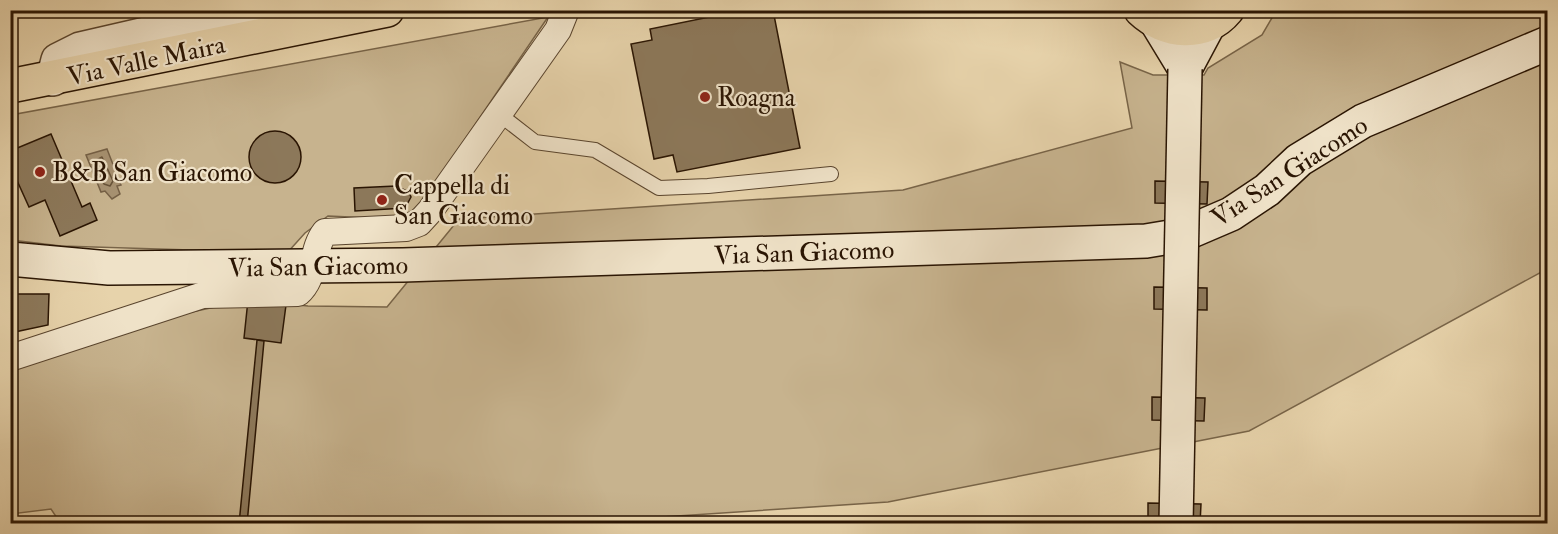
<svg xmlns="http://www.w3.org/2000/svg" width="1558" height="534" font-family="'IM FELL Double Pica',serif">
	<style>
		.green { fill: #c7b38e; stroke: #786448; stroke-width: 1.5 }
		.water { fill: #a79272; stroke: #756046; stroke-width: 1.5 }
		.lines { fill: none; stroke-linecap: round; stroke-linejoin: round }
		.shore { stroke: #68543a; stroke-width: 1.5 }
		.building { fill: #8c785a; stroke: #2a1503; stroke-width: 1.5 }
		.service-casing { stroke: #59442d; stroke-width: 16 }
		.minor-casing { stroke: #59442d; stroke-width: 28 }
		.tertiary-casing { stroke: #59442d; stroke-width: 36 }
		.secondary-casing { stroke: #2a1503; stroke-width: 36 }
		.primary-casing { stroke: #2a1503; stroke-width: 36 }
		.service { stroke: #efe2c8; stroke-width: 14 }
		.minor { stroke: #efe2c8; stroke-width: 26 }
		.tertiary { stroke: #efe2c8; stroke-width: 33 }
		.secondary { stroke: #efe2c8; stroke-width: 33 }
		.primary { stroke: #e7d3ab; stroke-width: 33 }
		.rail-casing { stroke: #2a1503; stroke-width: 7 }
		.rail { stroke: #efe2c8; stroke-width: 4.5; stroke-dasharray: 14; stroke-linecap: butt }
		.secondary-bridge-casing { stroke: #2a1503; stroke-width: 36; stroke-linecap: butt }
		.secondary-bridge { stroke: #efe2c8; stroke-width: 33 }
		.poi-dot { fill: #8f2418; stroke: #efe2c8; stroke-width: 2 }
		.labels { text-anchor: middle; stroke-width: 4.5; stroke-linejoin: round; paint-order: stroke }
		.street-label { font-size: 26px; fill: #2a1503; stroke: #efe2c8 }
		.poi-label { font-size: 26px; fill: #2a1503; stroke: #efe2c8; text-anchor: start }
	</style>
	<rect width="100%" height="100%" fill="#e7d3ab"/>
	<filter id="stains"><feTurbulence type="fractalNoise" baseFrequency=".00333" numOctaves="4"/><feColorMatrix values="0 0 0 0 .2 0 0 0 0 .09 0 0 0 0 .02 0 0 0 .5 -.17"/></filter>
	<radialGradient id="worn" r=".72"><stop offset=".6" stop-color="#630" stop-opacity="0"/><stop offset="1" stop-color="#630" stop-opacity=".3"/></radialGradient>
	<g class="green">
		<polygon points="1276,11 1547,11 1547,269 1249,431 888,502 556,524 61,524 51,509 11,514 11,369 135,324 248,300 308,306 387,307 459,219 903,190 1132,128 1120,62 1153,75 1204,75 1208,68 1262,35"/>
		<polygon points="548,17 419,207 396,219 328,216 305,233 287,253 61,246 11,240 11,115"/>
	</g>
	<polygon class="water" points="107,149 121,185 117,186 120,194 112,199 105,191 101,192 86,155"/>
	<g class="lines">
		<polygon class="shore" points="102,157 113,181 110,186 104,184 95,161"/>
	</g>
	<g class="building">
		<polygon points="744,10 773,10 800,148 677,172 673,155 654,159 631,44 652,40 650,29"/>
		<circle cx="275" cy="157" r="26"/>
		<polygon points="51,134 82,207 90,203 97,220 60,236 45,200 29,207 10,165 10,151"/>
		<polygon points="1155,181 1208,182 1207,204 1155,203"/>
		<polygon points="396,186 409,192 411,197 405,208 355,211 354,188"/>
		<polygon points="1154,287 1207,288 1207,310 1154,309"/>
		<polygon points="10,294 49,294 48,325 10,333"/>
		<polygon points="248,300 286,305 281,343 244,338"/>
		<polygon points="257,340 264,341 247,524 239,524"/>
		<polygon points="1152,397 1205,398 1204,421 1152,420"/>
		<polygon points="1148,503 1201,504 1200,524 1148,524"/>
	</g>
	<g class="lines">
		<defs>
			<polyline id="service" points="499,114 535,142 595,150 659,188 708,186 831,174"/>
			<path id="minor" d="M10,358L203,295L298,293C316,278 311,250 325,232L406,228L419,223L430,211L558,30L566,10"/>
			<polyline id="tertiary" points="53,79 58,60 80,49 250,10"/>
			<g id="secondary">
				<polyline points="1157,23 1185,69 1209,24"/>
				<polyline points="10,259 109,268 403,265 1146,241 1182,235 1231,214 1267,190 1299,160 1363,121 1548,43"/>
			</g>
			<g id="primary">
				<path d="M1141,10C1165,33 1205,37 1227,10"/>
				<polyline points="10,86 387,10"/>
			</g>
		</defs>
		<use href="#service" class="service-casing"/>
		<use href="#minor" class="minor-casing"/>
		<use href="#tertiary" class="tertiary-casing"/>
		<use href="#secondary" class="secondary-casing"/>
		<use href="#primary" class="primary-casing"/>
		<use href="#service" class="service"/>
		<use href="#minor" class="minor"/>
		<use href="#tertiary" class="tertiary"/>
		<use href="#secondary" class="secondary"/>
		<use href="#primary" class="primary"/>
		<defs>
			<g id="rail">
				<polyline points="1168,524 1177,73"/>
				<polyline points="1185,524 1194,73"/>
			</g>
		</defs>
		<use href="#rail" class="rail-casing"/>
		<use href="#rail" class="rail"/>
		<defs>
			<polyline id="secondary-bridge" points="1176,524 1185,69"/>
		</defs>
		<use href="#secondary-bridge" class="secondary-bridge-casing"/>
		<use href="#secondary-bridge" class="secondary-bridge"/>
	</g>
	<g class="poi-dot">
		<circle cx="705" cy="97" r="6"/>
		<circle cx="40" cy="172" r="6"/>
		<circle cx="382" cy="200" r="6"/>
	</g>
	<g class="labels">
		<g class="street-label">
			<text transform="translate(146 60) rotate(-12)" y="9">Via Valle Maira</text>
			<text transform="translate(1289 171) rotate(-33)" y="9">Via San Giacomo</text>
			<text transform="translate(804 252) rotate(-2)" y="9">Via San Giacomo</text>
			<text transform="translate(318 266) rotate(-1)" y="9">Via San Giacomo</text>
		</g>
		<g class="poi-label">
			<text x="717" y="106">Roagna</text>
			<text x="52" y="181">B&amp;B San Giacomo</text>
			<text x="394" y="194">Cappella di<tspan x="394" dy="30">San Giacomo</tspan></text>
		</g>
	</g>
	<rect width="1558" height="534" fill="none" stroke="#e7d3ab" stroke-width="36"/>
	<rect x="12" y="12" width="1534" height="510" fill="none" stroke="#2a1503" stroke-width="3"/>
	<rect x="18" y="18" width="1522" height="498" fill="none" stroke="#2a1503" stroke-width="1.5"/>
	<rect width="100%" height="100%" filter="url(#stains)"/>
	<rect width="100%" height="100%" fill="url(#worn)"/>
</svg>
